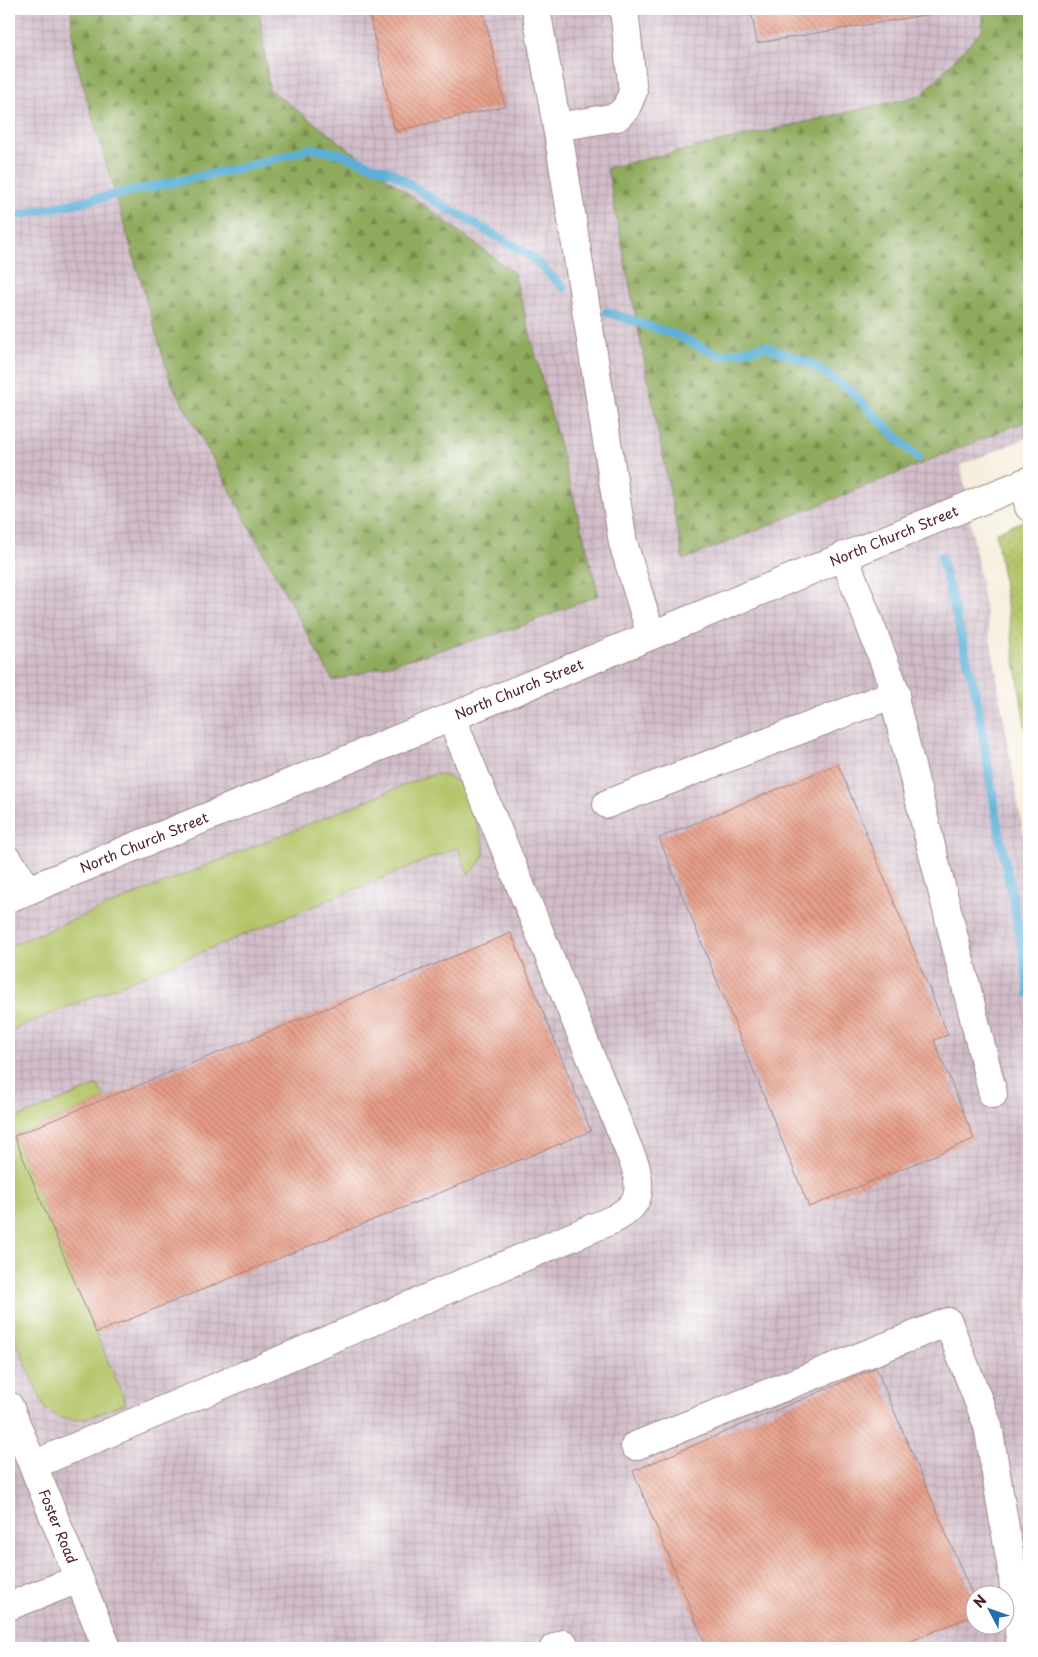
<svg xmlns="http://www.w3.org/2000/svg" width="1038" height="1657" font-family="'Playpen Sans',sans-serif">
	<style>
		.industrial { fill: url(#industrial-grid); fill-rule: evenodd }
		.green { fill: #b3c467; stroke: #7e7249 }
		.forest { fill: url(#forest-firs); stroke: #6c6444 }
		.park { fill: url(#park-dots); stroke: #7e7249 }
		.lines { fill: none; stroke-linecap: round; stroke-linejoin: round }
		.stream { stroke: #5bb0d7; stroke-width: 9 }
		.building { fill: url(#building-back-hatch) }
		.minor-casing { stroke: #a08684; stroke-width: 30 }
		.major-casing { stroke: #a08684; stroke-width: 30 }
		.minor { stroke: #fff; stroke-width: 28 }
		.major { stroke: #fff; stroke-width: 28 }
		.labels { text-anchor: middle; stroke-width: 4.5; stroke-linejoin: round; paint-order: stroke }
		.street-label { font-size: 14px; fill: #4a1f2b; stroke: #fff }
	</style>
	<defs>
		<pattern id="industrial-grid" width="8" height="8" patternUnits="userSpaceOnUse" patternTransform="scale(1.25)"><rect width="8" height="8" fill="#d1bdc9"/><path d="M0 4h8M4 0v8" fill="none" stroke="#b5a2ad"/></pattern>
		<pattern id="forest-firs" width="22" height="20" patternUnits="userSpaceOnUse" patternTransform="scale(1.25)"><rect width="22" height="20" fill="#8eaa5c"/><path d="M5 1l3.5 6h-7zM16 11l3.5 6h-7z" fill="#768a4c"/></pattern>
		<pattern id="park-dots" width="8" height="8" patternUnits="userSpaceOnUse" patternTransform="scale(1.25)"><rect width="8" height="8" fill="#b3c467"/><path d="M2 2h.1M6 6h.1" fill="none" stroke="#9ba85a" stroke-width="1.8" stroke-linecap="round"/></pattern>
		<pattern id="building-back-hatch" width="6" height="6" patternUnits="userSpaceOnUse" patternTransform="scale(1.25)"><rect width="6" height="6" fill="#e69d87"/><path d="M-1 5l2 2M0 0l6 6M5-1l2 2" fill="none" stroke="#bc7f6f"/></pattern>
	</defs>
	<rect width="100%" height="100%" fill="#fff"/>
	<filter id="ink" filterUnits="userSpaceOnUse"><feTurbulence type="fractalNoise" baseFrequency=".02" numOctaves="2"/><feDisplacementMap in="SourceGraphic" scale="10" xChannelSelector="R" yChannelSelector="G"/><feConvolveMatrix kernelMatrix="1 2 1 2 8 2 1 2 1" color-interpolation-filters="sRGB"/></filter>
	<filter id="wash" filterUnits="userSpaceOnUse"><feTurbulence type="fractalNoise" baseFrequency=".0096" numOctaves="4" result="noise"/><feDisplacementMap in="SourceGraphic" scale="20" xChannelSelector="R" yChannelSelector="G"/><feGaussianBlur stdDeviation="1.12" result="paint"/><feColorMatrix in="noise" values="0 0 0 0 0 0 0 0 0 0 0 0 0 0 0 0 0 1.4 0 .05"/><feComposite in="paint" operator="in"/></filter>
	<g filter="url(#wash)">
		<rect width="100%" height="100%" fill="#f5eedc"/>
		<path class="industrial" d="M9,9H1029V437L961,465L1029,867V1648H9ZM976,1594H1006V1624H976Z"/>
		<g class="green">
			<path d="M437,774C445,776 455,779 461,786C467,794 486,844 484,853C482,863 476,867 468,874L458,847L9,1031V946L427,776Z"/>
			<polygon points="98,1085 105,1099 14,1136 96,1333 126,1403 87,1418 73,1420 60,1418 45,1409 9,1324 9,1099 17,1118"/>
		</g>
		<g class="forest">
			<polygon points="71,9 259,9 269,89 514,273 599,595 516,628 333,681 170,380 73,51"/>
			<polygon points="984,9 1029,9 1029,420 683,560 607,168 922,95 982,30"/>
		</g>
		<polygon class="park" points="1029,519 1029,753 996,532"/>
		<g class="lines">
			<g class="stream">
				<polyline points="9,217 240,168 295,153 309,148 337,153 391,172 444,206 529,255 564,288"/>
				<polyline points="607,312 676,335 720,356 765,346 809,363 850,390 874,415 918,458"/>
				<polyline points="941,557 976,694 997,821 1025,961 1029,994"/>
			</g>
		</g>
		<g id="blocks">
			<g class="building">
				<polygon points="368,9 483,9 505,106 395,131"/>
				<polygon points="751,9 955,9 955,10 757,43"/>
				<polygon points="838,764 948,1035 934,1040 974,1139 809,1207 659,838"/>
				<polygon points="511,933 591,1131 96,1333 14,1136"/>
				<polygon points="876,1368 976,1604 976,1614 894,1648 707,1648 633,1471"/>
			</g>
		</g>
	</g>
	<g filter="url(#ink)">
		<use href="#blocks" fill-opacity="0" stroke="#a08684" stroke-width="1"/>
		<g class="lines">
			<defs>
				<g id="minor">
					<polyline points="536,9 559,138 623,543 651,635"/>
					<polyline points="557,127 617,117 626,108 633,92 624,9"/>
					<polyline points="1024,483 1029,507"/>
					<polyline points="893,694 993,1094"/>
					<polyline points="607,804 896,693 844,556"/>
					<polyline points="9,861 29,890"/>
					<path id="s1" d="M9,1406L107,1648"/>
					<polyline points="635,1446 948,1322 988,1426 1012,1570 1021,1648"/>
					<path d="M33,1465L614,1219C640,1205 642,1192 635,1165L451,717"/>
					<polyline points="9,1606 79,1579"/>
					<polyline points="554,1648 564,1644"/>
				</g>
				<g id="major">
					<path id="s2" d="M9,898L1029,481"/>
				</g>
			</defs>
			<use href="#minor" class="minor-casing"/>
			<use href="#major" class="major-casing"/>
			<use href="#minor" class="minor"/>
			<use href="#major" class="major"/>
		</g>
	</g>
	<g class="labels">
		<g class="street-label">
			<text dy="5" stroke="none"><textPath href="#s2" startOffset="956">North Church Street</textPath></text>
			<text dy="5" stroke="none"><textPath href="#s2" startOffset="551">North Church Street</textPath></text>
			<text dy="5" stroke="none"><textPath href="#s2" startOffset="146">North Church Street</textPath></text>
			<text dy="5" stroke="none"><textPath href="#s1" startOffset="130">Foster Road</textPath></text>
		</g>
	</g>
	<rect width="1038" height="1657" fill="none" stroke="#fff" stroke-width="30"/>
	<g transform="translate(990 1610) rotate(311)"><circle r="24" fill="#ffffff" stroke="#b7a5aa"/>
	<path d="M0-4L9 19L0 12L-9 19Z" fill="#1f6fb2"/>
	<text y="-8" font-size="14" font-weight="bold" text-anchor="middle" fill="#4a1f2b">N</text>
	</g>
</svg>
